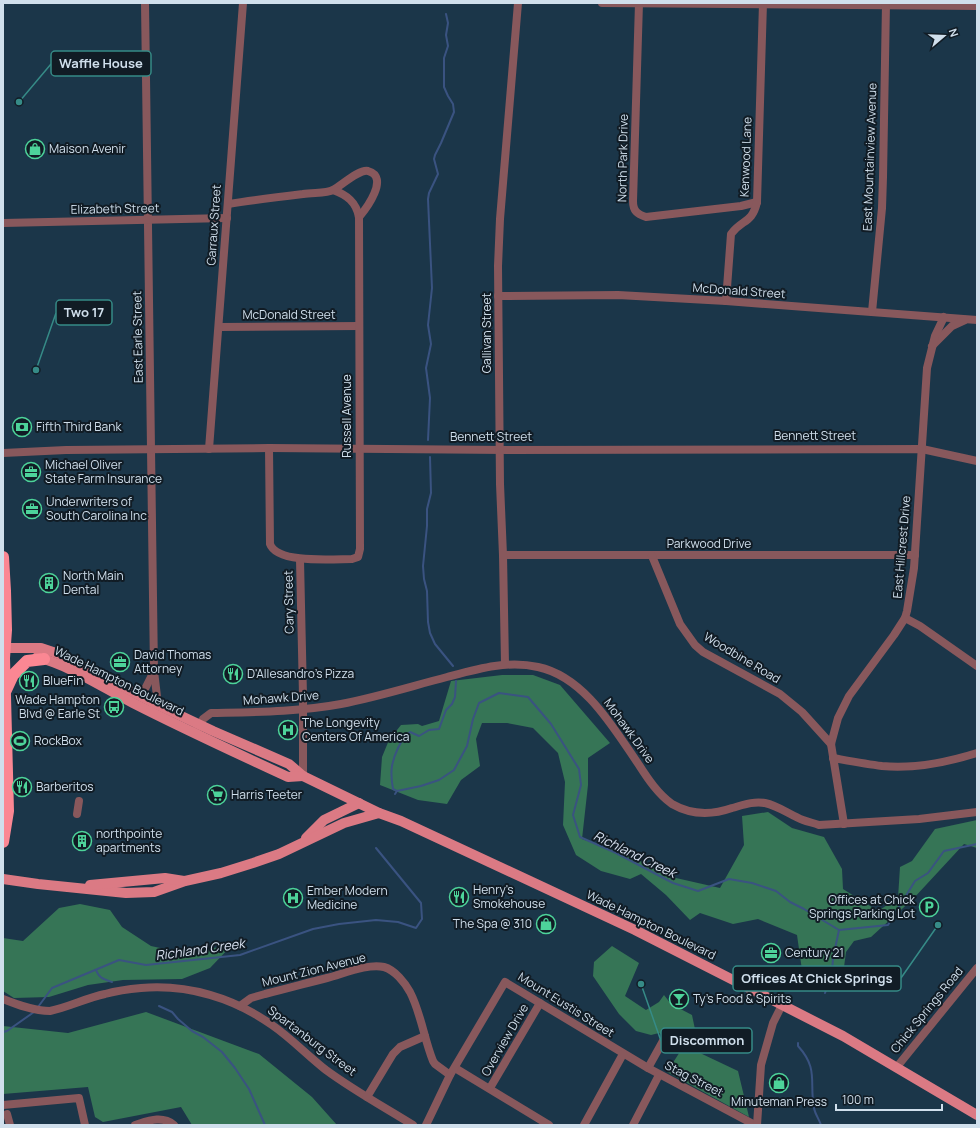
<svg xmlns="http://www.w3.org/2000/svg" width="980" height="1128" font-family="Manrope,sans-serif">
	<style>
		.forest { fill: #367556 }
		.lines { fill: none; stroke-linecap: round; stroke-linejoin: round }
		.stream { stroke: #3a5381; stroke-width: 2 }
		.minor { stroke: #88585c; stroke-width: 8 }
		.major { stroke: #db7a84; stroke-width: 10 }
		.highway { stroke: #fb8793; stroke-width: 12 }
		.labels { text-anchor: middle; stroke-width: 4; stroke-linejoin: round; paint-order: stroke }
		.poi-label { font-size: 12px; fill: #d0dfec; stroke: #111c25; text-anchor: start }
		.street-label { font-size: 12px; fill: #d0dfec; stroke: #111c25 }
		.water-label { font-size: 13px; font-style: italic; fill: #d9e2f1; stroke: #111c25 }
		.leader { fill: none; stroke: #368b87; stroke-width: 1.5 }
		.callout-dot { fill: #368b87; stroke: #111c25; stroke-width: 1.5 }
		.callout { fill: #111c25; stroke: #368b87; stroke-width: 1.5 }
		.callout-label { font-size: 13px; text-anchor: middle; font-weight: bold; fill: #d0dfec }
	</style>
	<rect width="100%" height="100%" fill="#1b3649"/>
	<g class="forest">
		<polygon points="502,675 533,675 560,685 610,743 588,758 588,785 582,839 634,858 676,878 720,888 744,845 742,816 768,812 792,828 824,837 842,869 843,889 878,911 898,898 900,867 912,861 935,829 977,820 977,848 964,844 913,899 871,937 854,941 846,952 841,990 803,977 797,935 758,919 733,924 700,913 690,920 666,895 641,874 630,879 601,871 576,855 563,825 565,782 558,753 533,728 507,723 482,723 476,739 480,766 461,780 447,804 418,800 380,785 382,757 389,740 401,725 418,724 422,726 439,721 451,681"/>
		<polygon points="80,904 110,910 122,927 151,946 183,953 232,945 210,968 182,979 123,980 88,985 49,997 14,998 3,991 3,938 23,941 59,908"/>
		<polygon points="612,946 639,963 625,996 646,1010 659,1002 664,995 671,1004 692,1015 700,1053 738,1071 749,1117 667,1072 683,1047 659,1033 651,1035 636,1031 619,1014 593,976 594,962"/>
		<polygon points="146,1012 259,1054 312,1097 337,1125 192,1125 181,1107 103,1122 95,1117 88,1087 3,1094 3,1026 68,1033"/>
	</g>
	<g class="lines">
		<g class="stream">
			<polyline points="428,440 430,398 426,368 431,344 428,325 432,288 428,199 429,193 438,174 434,159 435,155 441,143 454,112 453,104 448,96 444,87 444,58 448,46 446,35 448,23 446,14"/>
			<polyline points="430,457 431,493 427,509 427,526 423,566 424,579 427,591 428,622 430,633 435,644 453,666"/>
			<path d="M397,791L393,789C390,772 391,763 398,748C401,742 404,736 410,732L419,736L429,730L439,729L446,710L452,704L455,697L456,681"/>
			<polyline points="395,794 397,791 421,786 439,780 454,770 467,746 473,719 479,703 499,693 528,697 551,724 579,769 581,785 573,815 580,837 616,853 673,883 698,891 729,879 752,883 776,891 790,902 804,909 839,930 888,925 915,881 928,873 944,851 977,844"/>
			<path d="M96,970C99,978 103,979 112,982"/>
			<polyline points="825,993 832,973 833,958 839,930"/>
			<polyline points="159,1006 172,1012 178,1019 192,1031 203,1037 222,1052 235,1068 249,1089 265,1125"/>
			<polyline points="38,1007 52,988 119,960 146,965 240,955 313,929 339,924 376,920 398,922 416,928 422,919 421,903 376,848"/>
			<polyline points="3,1032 7,1031 34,1012"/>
			<path d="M798,1043V1046C819,1069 809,1082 814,1108C815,1114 819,1119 821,1125"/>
		</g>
		<g class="minor">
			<polyline points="145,3 154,671 158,705"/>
			<polyline points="602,3 977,6"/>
			<path d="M639,3L633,201C633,211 637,214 646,217L741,206L757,202"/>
			<path d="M228,204C253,200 278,197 303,194C312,192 326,194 333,190C341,186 359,169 368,171C390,177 366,209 359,217"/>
			<polyline points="3,223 227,218"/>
			<polyline points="498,296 618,295 726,301 977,320"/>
			<path d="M726,301L731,234C742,219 752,224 757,202L763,3"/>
			<polyline points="872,312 882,208 883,177 886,3"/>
			<polyline points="219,327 359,326"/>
			<polyline points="932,346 952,326 965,320"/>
			<path d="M269,448L270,544C277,564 334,559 352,559L358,557L360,549L359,217C356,202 347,195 333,190"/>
			<polyline points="209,449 243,3"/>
			<polyline points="3,453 66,450 269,448 507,450 922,449 977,461"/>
			<polyline points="503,555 915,555"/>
			<polyline points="652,556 680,624 695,645 703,652 780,694 802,712 831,744"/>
			<polyline points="300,560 303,696 303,776"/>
			<polyline points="905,618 920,626 977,666"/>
			<polyline points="505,664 503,555 500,484 498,266 500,219 518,3"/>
			<polyline points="134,693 145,689 153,673"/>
			<path d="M197,729L203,719L211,713C254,712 298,712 341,704C377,697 412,686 447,677C477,669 507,660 538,667C585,677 614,729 639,765C648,779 658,794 672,804C691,815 712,815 732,808C743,805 753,801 765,803C779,806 790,815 803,820C808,822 814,823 819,825L919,819L977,812"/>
			<path d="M833,758C850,761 866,764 882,766C913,769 948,762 977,753"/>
			<polyline points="77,814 79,801"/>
			<polyline points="844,824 831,744 838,718 849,696 894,635 905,618 907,611 914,568 927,368 935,336 944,317"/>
			<path d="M3,999C18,1005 34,1011 50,1011C69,1007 86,998 105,994C116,991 129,989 141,988C188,984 234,998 272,1025C291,1038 308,1056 326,1070C353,1090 384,1107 413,1125"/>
			<path d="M240,1006L251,998L265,994C286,989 307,983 327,978C343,974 368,963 384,967C395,970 405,983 410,992C421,1013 424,1039 433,1061L435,1064L450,1075"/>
			<polyline points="455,1068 549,1125"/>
			<polyline points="648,1068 663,1041"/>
			<polyline points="896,1068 977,968"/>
			<polyline points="490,1088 540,1003"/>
			<polyline points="367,1097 393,1054 400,1047 425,1036"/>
			<polyline points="3,1105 79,1098 85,1125"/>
			<polyline points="7,1114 10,1125"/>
			<path d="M135,1125C148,1121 162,1115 174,1125"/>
			<polyline points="426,1125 450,1075 505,982 648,1068 755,1125"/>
			<polyline points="584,1125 623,1054"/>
			<polyline points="633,1125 659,1075"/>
			<polyline points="757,1125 761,1065 773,1023 782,1005"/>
		</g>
		<g class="major">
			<polyline points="4,648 41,648 59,654 158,705 213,731 289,764 303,776 379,813 401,821 635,930 843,1036 977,1115"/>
			<path d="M37,657C71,666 102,687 133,703C184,729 236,753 288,777L303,776"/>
			<polyline points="306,838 324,820 359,803"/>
			<polyline points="3,879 38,884 126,893 154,892 185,881 221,873 253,863 279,854 344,823 379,813"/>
			<polyline points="90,885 165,878 184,881"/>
		</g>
		<g class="highway">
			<polyline points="3,557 5,591 6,630 4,658 8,811 3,842"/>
			<polyline points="6,690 13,675 27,661 44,659"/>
		</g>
	</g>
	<defs>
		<symbol id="shop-ring" viewBox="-11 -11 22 22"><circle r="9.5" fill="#111c25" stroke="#4dd39a" stroke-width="1.5"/><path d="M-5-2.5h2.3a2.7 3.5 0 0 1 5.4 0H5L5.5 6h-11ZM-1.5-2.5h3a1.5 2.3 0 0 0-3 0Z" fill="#4dd39a"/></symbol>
		<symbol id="bank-ring" viewBox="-11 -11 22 22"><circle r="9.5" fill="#111c25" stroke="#4dd39a" stroke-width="1.5"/><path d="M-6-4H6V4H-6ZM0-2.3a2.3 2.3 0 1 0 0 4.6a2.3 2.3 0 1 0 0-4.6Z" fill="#4dd39a"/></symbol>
		<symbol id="office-ring" viewBox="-11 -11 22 22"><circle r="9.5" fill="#111c25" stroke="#4dd39a" stroke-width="1.5"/><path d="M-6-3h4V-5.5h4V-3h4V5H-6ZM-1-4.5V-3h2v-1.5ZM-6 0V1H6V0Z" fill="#4dd39a"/></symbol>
		<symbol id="building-ring" viewBox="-11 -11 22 22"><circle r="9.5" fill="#111c25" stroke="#4dd39a" stroke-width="1.5"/><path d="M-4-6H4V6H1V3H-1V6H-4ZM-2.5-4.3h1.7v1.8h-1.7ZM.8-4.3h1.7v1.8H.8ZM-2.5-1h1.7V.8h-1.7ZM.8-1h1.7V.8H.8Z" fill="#4dd39a"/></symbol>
		<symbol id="restaurant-ring" viewBox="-11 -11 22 22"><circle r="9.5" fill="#111c25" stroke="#4dd39a" stroke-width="1.5"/><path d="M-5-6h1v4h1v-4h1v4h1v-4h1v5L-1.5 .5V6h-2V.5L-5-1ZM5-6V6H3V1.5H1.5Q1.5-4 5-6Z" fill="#4dd39a"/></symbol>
		<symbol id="bus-ring" viewBox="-11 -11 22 22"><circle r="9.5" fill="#111c25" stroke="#4dd39a" stroke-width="1.5"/><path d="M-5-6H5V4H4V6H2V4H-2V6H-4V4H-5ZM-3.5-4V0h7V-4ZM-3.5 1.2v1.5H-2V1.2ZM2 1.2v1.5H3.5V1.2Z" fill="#4dd39a"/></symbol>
		<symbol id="hospital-ring" viewBox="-11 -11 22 22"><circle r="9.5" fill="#111c25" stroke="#4dd39a" stroke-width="1.5"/><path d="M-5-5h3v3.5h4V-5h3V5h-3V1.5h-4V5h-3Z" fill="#4dd39a"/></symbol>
		<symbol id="stadium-ring" viewBox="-11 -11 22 22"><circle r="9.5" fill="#111c25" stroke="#4dd39a" stroke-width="1.5"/><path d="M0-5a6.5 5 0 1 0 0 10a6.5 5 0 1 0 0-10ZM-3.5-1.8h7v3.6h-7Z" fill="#4dd39a"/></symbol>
		<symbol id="supermarket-ring" viewBox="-11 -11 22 22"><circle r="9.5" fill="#111c25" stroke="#4dd39a" stroke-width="1.5"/><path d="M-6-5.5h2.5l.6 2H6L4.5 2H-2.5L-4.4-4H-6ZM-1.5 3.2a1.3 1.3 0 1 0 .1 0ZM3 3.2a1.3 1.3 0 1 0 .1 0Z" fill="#4dd39a"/></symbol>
		<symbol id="parking-ring" viewBox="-11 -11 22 22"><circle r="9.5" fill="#111c25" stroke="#4dd39a" stroke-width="1.5"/><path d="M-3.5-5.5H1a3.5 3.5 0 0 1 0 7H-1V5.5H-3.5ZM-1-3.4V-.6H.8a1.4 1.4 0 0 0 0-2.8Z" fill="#4dd39a"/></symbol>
		<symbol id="bar-ring" viewBox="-11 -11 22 22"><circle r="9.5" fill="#111c25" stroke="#4dd39a" stroke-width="1.5"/><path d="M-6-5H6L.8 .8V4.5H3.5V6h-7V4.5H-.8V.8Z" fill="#4dd39a"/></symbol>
	</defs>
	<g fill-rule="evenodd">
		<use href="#shop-ring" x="24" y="138" width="22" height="22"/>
		<use href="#bank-ring" x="11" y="416" width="22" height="22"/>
		<use href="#office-ring" x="20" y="461" width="22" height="22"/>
		<use href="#office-ring" x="21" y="498" width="22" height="22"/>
		<use href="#building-ring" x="38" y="572" width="22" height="22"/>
		<use href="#office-ring" x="109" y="651" width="22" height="22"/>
		<use href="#restaurant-ring" x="222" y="663" width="22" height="22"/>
		<use href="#restaurant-ring" x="18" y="670" width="22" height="22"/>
		<use href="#bus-ring" x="103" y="696" width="22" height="22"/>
		<use href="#hospital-ring" x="277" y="719" width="22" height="22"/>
		<use href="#stadium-ring" x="9" y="730" width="22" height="22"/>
		<use href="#restaurant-ring" x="11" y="776" width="22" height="22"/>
		<use href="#supermarket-ring" x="206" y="784" width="22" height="22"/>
		<use href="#building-ring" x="71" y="830" width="22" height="22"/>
		<use href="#restaurant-ring" x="448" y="886" width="22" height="22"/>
		<use href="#hospital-ring" x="282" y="887" width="22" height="22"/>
		<use href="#parking-ring" x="918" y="896" width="22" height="22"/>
		<use href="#shop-ring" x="535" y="913" width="22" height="22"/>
		<use href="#office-ring" x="760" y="942" width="22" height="22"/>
		<use href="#bar-ring" x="668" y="988" width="22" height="22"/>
		<use href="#shop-ring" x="768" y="1072" width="22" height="22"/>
	</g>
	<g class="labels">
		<g class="poi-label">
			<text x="49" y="153">Maison Avenir</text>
			<text x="36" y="431">Fifth Third Bank</text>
			<text x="45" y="469">Michael Oliver<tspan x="45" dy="14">State Farm Insurance</tspan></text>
			<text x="46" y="506">Underwriters of<tspan x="46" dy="14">South Carolina Inc</tspan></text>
			<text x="63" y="580">North Main<tspan x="63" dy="14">Dental</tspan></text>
			<text x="134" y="659">David Thomas<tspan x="134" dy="14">Attorney</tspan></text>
			<text x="247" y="678">D'Allesandro's Pizza</text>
			<text x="43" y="685">BlueFin</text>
			<text x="100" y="704" text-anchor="end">Wade Hampton<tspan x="100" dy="14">Blvd @ Earle St</tspan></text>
			<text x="302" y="727">The Longevity<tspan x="302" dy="14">Centers Of America</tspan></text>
			<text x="34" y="745">RockBox</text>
			<text x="36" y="791">Barberitos</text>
			<text x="231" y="799">Harris Teeter</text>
			<text x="96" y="838">northpointe<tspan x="96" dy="14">apartments</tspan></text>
			<text x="473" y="894">Henry's<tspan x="473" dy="14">Smokehouse</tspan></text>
			<text x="307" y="895">Ember Modern<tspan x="307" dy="14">Medicine</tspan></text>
			<text x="915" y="904" text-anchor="end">Offices at Chick<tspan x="915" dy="14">Springs Parking Lot</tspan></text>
			<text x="532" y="928" text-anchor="end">The Spa @ 310</text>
			<text x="785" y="957">Century 21</text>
			<text x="693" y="1003">Ty's Food &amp; Spirits</text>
			<text x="779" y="1106" text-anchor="middle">Minuteman Press</text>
		</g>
		<g class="street-label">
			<text transform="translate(746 157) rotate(-88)" y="4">Kenwood Lane</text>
			<text transform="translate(870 157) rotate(-88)" y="4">East Mountainview Avenue</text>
			<text transform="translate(623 158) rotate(-89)" y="4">North Park Drive</text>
			<text transform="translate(115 209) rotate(-1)" y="4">Elizabeth Street</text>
			<text transform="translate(214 225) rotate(-86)" y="4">Garraux Street</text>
			<text transform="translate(739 291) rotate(4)" y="4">McDonald Street</text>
			<text x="289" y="319">McDonald Street</text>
			<text transform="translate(487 333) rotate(-90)" y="4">Gallivan Street</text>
			<text transform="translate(138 337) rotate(-91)" y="4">East Earle Street</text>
			<text transform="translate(347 416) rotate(-90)" y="4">Russell Avenue</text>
			<text x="815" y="440">Bennett Street</text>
			<text x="491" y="441">Bennett Street</text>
			<text x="709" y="548">Parkwood Drive</text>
			<text transform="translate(902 547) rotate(-85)" y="4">East Hillcrest Drive</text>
			<text transform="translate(289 602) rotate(-91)" y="4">Cary Street</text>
			<text transform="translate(742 658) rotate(31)" y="4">Woodbine Road</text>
			<text transform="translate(119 681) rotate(26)" y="4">Wade Hampton Boulevard</text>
			<text transform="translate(281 698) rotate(-4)" y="4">Mohawk Drive</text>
			<text transform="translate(629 731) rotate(54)" y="4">Mohawk Drive</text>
			<text transform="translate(651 925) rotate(26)" y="4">Wade Hampton Boulevard</text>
			<text transform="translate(314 970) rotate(-14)" y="4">Mount Zion Avenue</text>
			<text transform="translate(566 1005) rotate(32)" y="4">Mount Eustis Street</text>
			<text transform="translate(927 1010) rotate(-51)" y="4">Chick Springs Road</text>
			<text transform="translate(505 1040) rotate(-60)" y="4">Overview Drive</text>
			<text transform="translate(312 1041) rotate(37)" y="4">Spartanburg Street</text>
			<text transform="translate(694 1079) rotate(27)" y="4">Stag Street</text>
		</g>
		<g class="water-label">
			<text transform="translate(635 854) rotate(26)" y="5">Richland Creek</text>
			<text transform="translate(200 949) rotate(-8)" y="5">Richland Creek</text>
		</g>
	</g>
	<path class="leader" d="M19 102L51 64M36 370L56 313M938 925L901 978M641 984L661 1041"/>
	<g class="callout-dot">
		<circle cx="19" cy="102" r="4"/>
		<circle cx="36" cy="370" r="4"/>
		<circle cx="938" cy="925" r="4"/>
		<circle cx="641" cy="984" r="4"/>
	</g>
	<g class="callout">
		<rect x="51" y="51" width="100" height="25" rx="4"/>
		<rect x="56" y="300" width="56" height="25" rx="4"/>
		<rect x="733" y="966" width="168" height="25" rx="4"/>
		<rect x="661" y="1028" width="91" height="25" rx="4"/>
	</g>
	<g class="callout-label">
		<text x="101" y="68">Waffle House</text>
		<text x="84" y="317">Two 17</text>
		<text x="817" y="983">Offices At Chick Springs</text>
		<text x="707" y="1045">Discommon</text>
	</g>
	<rect width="980" height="1128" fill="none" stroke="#d0dfec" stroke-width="8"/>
	<g transform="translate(944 36) rotate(71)" stroke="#111c25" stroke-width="3" paint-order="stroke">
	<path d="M0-3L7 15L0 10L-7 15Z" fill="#d0dfec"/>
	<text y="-6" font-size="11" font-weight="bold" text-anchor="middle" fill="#d0dfec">N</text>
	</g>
	<path d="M836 1104v6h106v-6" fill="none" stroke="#d0dfec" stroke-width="2"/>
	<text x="842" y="1104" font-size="12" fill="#d0dfec" stroke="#111c25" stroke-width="3" paint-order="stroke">100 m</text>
</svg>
